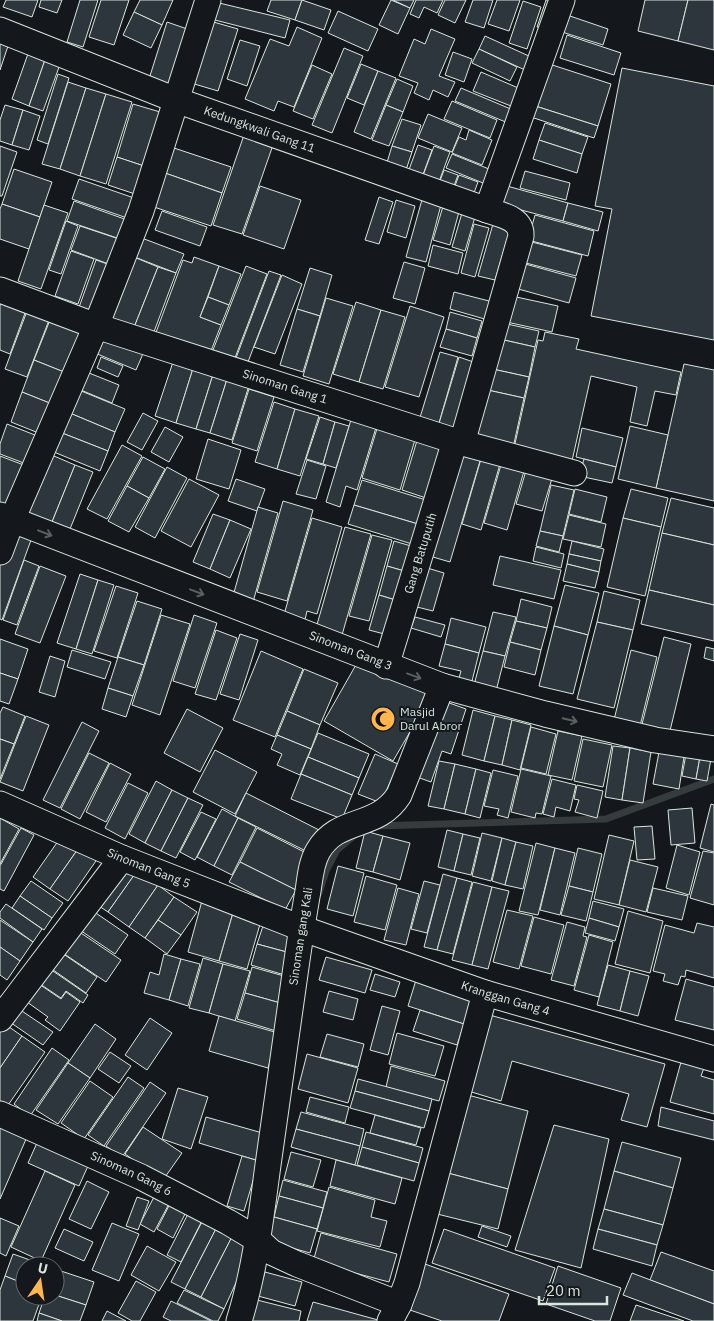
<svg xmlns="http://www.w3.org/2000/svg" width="714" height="1321" font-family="'IBM Plex Sans',sans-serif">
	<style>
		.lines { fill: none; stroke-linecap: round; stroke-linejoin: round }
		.stream { stroke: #363b3e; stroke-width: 7 }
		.building { fill: #2c363c; stroke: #d8e6dc }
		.minor-casing { stroke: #d8e6dc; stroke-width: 27 }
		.minor { stroke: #14181c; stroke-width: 25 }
		.oneway { stroke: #59605f }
		.labels { text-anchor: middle; stroke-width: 4; stroke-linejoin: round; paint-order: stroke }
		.street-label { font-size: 12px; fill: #d8e6dc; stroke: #14181c }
		.poi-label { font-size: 12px; fill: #d8e6dc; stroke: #14181c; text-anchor: start }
	</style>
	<rect width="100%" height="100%" fill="#14181c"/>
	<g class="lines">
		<g class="stream">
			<polyline points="376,826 606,819 714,779"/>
			<polyline points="319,893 326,871 337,850 356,834"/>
		</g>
	</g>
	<g class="building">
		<polygon points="6,0 38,0 32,17 3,7"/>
		<polygon points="41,0 62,0 57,13 39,7"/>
		<polygon points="80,0 98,0 83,47 67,42"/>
		<polygon points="101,0 129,0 114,45 89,37"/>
		<polygon points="140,0 173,0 162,25 134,12"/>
		<polygon points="271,0 302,0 295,20 267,11"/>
		<polygon points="302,0 331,10 324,30 295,20"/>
		<polygon points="391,0 410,8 398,34 379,25"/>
		<polygon points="393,0 414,0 410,8"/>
		<polygon points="416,0 443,0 437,13 424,7 419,18 410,14"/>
		<polygon points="445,0 466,0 455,23 438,15"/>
		<polygon points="473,0 493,0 484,28 465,22"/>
		<polygon points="497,0 520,0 509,31 488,24"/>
		<polygon points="546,0 553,0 547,30 537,27"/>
		<polygon points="645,0 688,0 678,41 638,31"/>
		<polygon points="688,0 714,0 714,50 678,41"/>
		<polygon points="523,1 541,7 527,49 509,43"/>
		<polygon points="215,2 290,20 285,38 211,19"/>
		<polygon points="338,11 378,29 368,51 328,33"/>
		<polygon points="134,12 162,25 151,48 123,35"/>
		<polygon points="567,15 608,29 603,45 562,32"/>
		<polygon points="210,21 238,29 218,91 191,83"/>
		<polygon points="167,22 193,31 175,87 149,79"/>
		<polygon points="297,27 322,38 294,107 278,101 274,111 245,99 270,39 289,46"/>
		<polygon points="431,29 455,39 439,76 455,82 448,97 433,90 429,100 414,93 418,83 399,76 414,39 425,44"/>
		<polygon points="567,35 621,53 614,75 560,58"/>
		<polygon points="485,36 531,57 525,70 479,49"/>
		<polygon points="0,37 10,40 0,70"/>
		<polygon points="240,40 260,46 247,86 227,79"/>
		<polygon points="30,48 47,54 29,106 12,99"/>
		<polygon points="344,48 363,56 332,133 312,125"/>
		<polygon points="479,49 517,67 510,81 472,63"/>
		<polygon points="453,52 472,59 464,82 445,75"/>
		<polygon points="47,54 62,59 43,111 29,106"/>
		<polygon points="543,62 611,84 598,126 529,104"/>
		<polygon points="361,64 378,71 364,105 347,98"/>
		<polygon points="312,65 332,74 313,119 293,111"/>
		<polygon points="622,68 714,86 714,340 591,316 612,209 595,206"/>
		<polygon points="378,71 396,78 371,139 354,132"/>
		<polygon points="481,72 523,90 516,108 473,91"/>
		<polygon points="58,74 69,78 48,144 37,140"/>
		<polygon points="397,79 413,86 403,112 386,105"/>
		<polygon points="68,82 86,88 60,169 42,164"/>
		<polygon points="86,88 106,94 80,176 60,169"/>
		<polygon points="461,88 513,110 508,123 455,101"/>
		<polygon points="106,94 132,102 106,184 80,176"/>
		<polygon points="452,101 497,120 490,138 444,119"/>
		<polygon points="133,104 167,114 150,168 117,157"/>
		<polygon points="529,104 598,126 594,138 525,115"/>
		<polygon points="5,105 23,110 12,145 0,141 0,120"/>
		<polygon points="386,105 403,112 389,146 372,140"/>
		<polygon points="23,110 40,116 29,150 12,145"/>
		<polygon points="428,114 462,128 452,152 418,138"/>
		<polygon points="402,119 421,125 412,152 392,146"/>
		<polygon points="545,123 588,137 582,154 539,140"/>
		<polygon points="469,130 492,140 482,165 452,153 459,137 466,140"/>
		<polygon points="244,135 273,145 242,234 213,225"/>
		<polygon points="539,140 582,154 577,173 533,159"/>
		<polygon points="418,145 432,150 421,180 407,175"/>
		<polygon points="0,146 17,152 2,196 0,196"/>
		<polygon points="392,146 412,152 404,176 385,169"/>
		<polygon points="434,146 450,152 437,187 421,181"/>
		<polygon points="174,148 231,167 222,193 165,173"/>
		<polygon points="452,154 489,169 483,183 446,168"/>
		<polygon points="117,157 150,168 141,196 108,185"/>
		<polygon points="14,169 52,182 40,217 2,204"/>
		<polygon points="444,170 458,175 451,194 437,189"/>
		<polygon points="525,171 570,183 566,200 520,188"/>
		<polygon points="165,173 222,193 211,226 154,207"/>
		<polygon points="459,175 478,182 471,201 452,194"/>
		<polygon points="79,179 137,199 130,219 72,199"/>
		<polygon points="260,186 301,200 284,249 243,235"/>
		<polygon points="507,186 568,203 563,221 502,205"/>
		<polygon points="423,196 442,201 426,262 406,257"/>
		<polygon points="379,197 393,202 379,244 365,240"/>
		<polygon points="396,200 415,206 406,238 387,232"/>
		<polygon points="74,201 130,221 123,240 67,221"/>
		<polygon points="444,203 460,208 450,245 433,240"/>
		<polygon points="568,203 603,212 598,231 563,221"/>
		<polygon points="2,204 40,217 29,249 0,239 0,209"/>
		<polygon points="44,205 68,213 41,289 18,281"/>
		<polygon points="464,206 477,210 465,251 452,247"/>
		<polygon points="162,211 207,227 200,246 155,230"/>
		<polygon points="535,215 594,231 588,256 528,240"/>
		<polygon points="66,221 78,226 61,274 49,270"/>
		<polygon points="474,224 489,228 475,277 461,273"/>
		<polygon points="493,224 510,229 495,280 478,276"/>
		<polygon points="80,226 122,240 114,266 71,250"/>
		<polygon points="139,237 184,254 176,273 132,256"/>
		<polygon points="528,241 582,255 576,276 522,262"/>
		<polygon points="433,245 463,253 458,274 428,266"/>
		<polygon points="71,251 94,259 78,304 55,296"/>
		<polygon points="129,255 158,267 133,330 104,320"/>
		<polygon points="194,257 219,266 200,317 221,325 209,356 155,335 183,260 192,263"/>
		<polygon points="96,260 113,266 96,317 78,310"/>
		<polygon points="404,262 425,268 415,304 393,298"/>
		<polygon points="518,262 576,278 569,303 511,287"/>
		<polygon points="219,266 241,274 229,305 208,297"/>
		<polygon points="246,266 267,274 233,363 211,355"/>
		<polygon points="158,267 176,273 152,337 133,330"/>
		<polygon points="310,268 332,275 320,316 297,309"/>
		<polygon points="269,271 281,275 248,362 236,358"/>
		<polygon points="282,275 302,284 275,354 254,347"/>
		<polygon points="454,292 493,302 488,320 450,309"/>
		<polygon points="507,295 558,306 552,332 502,321"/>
		<polygon points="3,296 28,305 10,354 0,350 0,305"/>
		<polygon points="208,297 229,305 221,325 200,317"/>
		<polygon points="326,298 353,306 329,384 303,376"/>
		<polygon points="356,302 381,310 359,382 333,374"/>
		<polygon points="29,306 51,315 27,377 5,369"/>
		<polygon points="410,306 444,317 419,397 385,387"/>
		<polygon points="297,309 320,316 303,372 280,365"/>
		<polygon points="381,310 405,317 383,389 359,382"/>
		<polygon points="450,312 482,321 477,338 446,329"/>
		<polygon points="52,315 82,326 64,372 34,360"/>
		<polygon points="498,322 539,331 535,347 495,338"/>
		<polygon points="446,329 477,338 472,356 440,347"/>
		<polygon points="103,332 145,349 136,370 95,353"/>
		<polygon points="545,332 579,339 576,349 681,372 676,395 655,391 647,426 630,422 637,387 591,376 572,461 514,448 538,340 543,341"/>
		<polygon points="495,338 535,347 529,377 488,368"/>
		<polygon points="440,352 458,357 437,430 418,424"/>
		<polygon points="175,356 195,362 176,423 155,416"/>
		<polygon points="101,357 123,366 118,377 97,368"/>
		<polygon points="459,357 482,365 460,437 437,430"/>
		<polygon points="34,360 64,372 52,404 22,392"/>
		<polygon points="195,362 215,368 196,429 176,423"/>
		<polygon points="684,364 714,370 714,501 656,488"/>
		<polygon points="215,368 229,373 210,433 196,429"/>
		<polygon points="488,368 529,377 524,398 483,389"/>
		<polygon points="84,371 119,385 112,403 76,388"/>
		<polygon points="229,373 251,379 232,440 210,433"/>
		<polygon points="74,388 125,409 115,432 65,411"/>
		<polygon points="249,389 274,397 257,451 232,443"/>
		<polygon points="483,389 524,398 513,448 473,439"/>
		<polygon points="22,392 52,404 41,434 11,422"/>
		<polygon points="274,402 295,409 277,469 255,462"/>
		<polygon points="295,409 319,416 300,476 277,469"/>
		<polygon points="65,411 115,432 108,451 57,431"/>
		<polygon points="143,413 158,421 142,450 127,442"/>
		<polygon points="353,413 378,421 357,490 346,486 340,507 326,502"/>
		<polygon points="320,417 335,422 323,464 306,459"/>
		<polygon points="335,422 349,426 336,468 323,464"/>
		<polygon points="379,422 417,433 400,490 362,478"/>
		<polygon points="7,424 40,437 29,465 0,454 0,444"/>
		<polygon points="630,426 668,435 656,488 618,479"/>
		<polygon points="165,427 183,437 169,462 151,452"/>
		<polygon points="582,428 623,438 616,467 576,457"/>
		<polygon points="57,431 108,451 100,471 49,450"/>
		<polygon points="419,434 446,442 429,499 402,490"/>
		<polygon points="208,439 241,450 229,489 196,479"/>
		<polygon points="122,445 142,456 107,519 87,509"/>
		<polygon points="458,445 483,451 450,562 426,555"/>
		<polygon points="483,452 502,457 481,530 462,524"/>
		<polygon points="47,453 75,465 50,527 22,516"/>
		<polygon points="0,456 29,467 12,513 0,508"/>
		<polygon points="143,457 165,469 149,498 127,486"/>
		<polygon points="503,458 526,464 507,530 484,523"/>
		<polygon points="584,459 616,467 612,483 579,476"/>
		<polygon points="307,460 326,466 316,499 296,494"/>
		<polygon points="528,464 554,472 542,511 516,504"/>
		<polygon points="75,465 93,472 68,534 50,527"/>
		<polygon points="167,467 187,478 155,538 135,527"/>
		<polygon points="189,479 219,495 191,547 161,531"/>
		<polygon points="236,479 265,489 257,511 228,501"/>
		<polygon points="362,480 426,500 418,524 354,505"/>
		<polygon points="551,485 574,490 563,536 540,531"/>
		<polygon points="127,486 149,498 129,532 108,521"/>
		<polygon points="575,489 607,497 601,522 569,514"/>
		<polygon points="631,489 668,498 661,527 623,518"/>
		<polygon points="671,498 714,508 714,545 662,533"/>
		<polygon points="283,501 313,510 287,601 257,592"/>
		<polygon points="354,505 418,524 412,544 348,524"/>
		<polygon points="258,507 278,513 253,602 233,596"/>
		<polygon points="213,514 230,520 210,569 193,562"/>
		<polygon points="569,515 606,524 601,547 563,539"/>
		<polygon points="312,518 342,527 317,614 307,611 304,624 283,618"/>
		<polygon points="623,518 661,527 645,596 607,587"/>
		<polygon points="230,520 251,529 230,578 210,569"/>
		<polygon points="345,527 371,534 342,635 316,628"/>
		<polygon points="540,531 563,536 559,552 536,546"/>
		<polygon points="11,533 31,540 2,620 0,619 0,564"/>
		<polygon points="662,533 714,545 714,605 649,590"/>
		<polygon points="372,535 392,540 369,621 349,616"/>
		<polygon points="394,541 418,548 411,573 387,566"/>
		<polygon points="572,541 604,549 601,561 569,554"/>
		<polygon points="536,547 564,554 561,568 533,561"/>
		<polygon points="569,554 601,561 599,572 567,564"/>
		<polygon points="500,556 561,570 554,599 493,585"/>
		<polygon points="24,560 39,566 17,625 3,620"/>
		<polygon points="567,564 599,572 595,588 563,581"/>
		<polygon points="40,566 66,576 40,643 15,634"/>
		<polygon points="387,566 411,573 402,602 379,595"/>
		<polygon points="424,567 444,573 433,611 413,606"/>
		<polygon points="80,574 98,580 76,649 57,643"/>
		<polygon points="98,580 114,585 92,654 76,649"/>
		<polygon points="565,585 599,593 588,635 554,626"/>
		<polygon points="116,586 138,593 117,658 94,651"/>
		<polygon points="649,590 714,605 714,641 641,624"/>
		<polygon points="604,591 640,600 633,630 597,622"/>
		<polygon points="379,595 402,602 392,636 369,630"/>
		<polygon points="521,599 552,607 547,628 516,621"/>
		<polygon points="137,601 162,609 144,665 118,657"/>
		<polygon points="493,612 516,617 505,656 483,651"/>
		<polygon points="161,615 190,624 160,715 132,705"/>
		<polygon points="194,615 217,623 195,688 173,681"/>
		<polygon points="415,617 445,625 441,637 411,628"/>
		<polygon points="451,618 486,627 479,653 445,644"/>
		<polygon points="516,621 547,628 541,650 510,642"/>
		<polygon points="597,622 633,630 614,708 577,699"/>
		<polygon points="554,626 588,635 573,694 539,686"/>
		<polygon points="216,630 237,638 216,700 195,694"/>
		<polygon points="240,634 258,640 239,700 220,694"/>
		<polygon points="664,637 691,644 668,739 640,732"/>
		<polygon points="0,639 28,649 18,679 0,673"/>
		<polygon points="510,642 541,650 535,675 504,667"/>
		<polygon points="445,644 479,653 470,689 457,685 461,671 439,666"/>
		<polygon points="706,647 714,649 714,661 704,658"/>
		<polygon points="72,650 111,662 105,679 67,667"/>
		<polygon points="631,650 657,657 639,730 613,724"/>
		<polygon points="261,651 303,669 275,737 233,720"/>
		<polygon points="483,651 505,656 496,691 474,685"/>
		<polygon points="50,656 65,661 55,697 39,692"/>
		<polygon points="118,657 144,665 133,696 108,688"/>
		<polygon points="357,663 381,677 385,670 431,696 393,761 324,721"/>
		<polygon points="304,669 338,683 320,725 287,711"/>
		<polygon points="0,673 18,679 9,704 0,701"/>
		<polygon points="108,688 133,696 126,717 102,709"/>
		<polygon points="441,700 466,709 451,754 442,751 431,782 414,776"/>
		<polygon points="3,707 25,716 14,744 0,739 0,713"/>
		<polygon points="187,709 223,728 200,772 164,753"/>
		<polygon points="473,710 495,716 484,761 462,755"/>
		<polygon points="287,711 320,725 311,749 277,735"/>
		<polygon points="26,716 49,725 23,791 0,782"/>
		<polygon points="495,716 512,720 502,765 484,761"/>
		<polygon points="512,720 531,725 520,770 502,765"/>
		<polygon points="82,722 99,731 60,808 43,800"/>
		<polygon points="531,727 556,734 546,774 521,768"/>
		<polygon points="558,731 582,736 572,780 548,775"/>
		<polygon points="318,733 369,754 359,778 308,757"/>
		<polygon points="277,735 311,749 300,775 277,765 282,754 271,749"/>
		<polygon points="0,739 14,744 0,779"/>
		<polygon points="583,739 612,745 603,787 574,781"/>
		<polygon points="613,746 630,748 622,800 605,797"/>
		<polygon points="630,748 651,752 643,803 622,800"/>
		<polygon points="215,750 257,772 235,814 193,792"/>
		<polygon points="659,752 684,757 679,789 653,784"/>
		<polygon points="89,753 109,763 80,819 61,809"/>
		<polygon points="375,754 398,764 381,803 358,794"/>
		<polygon points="686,754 700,757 696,779 682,776"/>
		<polygon points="308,757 359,778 352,795 301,774"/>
		<polygon points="700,757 711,759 707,781 696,779"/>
		<polygon points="439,761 455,764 444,809 428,806"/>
		<polygon points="110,763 131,774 106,822 86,812"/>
		<polygon points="455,764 476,769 465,814 444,809"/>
		<polygon points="476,769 491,773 480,818 465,814"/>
		<polygon points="521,769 551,776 542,814 536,813 535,818 511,812"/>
		<polygon points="493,770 518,776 508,818 497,815 499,809 484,806"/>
		<polygon points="301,774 352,795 342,819 291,799"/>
		<polygon points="552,779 576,785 570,811 556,807 554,817 543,814"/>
		<polygon points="156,781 172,790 145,843 129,834"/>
		<polygon points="128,783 148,793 125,839 105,828"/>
		<polygon points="577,785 603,791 597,818 575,812 579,800 574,799"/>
		<polygon points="172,790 188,798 161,851 145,843"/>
		<polygon points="246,793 323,832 312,854 235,816"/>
		<polygon points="188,798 203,805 176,858 161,851"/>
		<polygon points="711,804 714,805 714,852 700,848"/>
		<polygon points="692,808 695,843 671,845 668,810"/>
		<polygon points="222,809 238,818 214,866 197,857"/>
		<polygon points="201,812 216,819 195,860 180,852"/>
		<polygon points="0,818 19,829 0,864"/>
		<polygon points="238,818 256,827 232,875 214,866"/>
		<polygon points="652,826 655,859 637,860 634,827"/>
		<polygon points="21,828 34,835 4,891 0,889 0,866"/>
		<polygon points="257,828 312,856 296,890 240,862"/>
		<polygon points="447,830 463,834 454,871 438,867"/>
		<polygon points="365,831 383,836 373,872 356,868"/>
		<polygon points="482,833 502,838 491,881 472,876"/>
		<polygon points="63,834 80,846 50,889 33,877"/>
		<polygon points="463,834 480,838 471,875 454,871"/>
		<polygon points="609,835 634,841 619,905 594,899"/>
		<polygon points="383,836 410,843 400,880 373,872"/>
		<polygon points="502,838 516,842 505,885 492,881"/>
		<polygon points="516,842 533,846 523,889 505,885"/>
		<polygon points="536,843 555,848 538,915 519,911"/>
		<polygon points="677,845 700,852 689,895 666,888"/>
		<polygon points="80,846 98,858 68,901 50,889"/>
		<polygon points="555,848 575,853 560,915 540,910"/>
		<polygon points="578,848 602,854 593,892 569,886"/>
		<polygon points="703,851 714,853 714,905 690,898"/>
		<polygon points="122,860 137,871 108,912 93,902"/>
		<polygon points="630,860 658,867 646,912 619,905"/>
		<polygon points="240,862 296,890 285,910 229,882"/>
		<polygon points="338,866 364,873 353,916 327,909"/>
		<polygon points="137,871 158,885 129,927 108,912"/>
		<polygon points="443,874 457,878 437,950 424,947"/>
		<polygon points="366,876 397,885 385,930 354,922"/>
		<polygon points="457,878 472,882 453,954 437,950"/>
		<polygon points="31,881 63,903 52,918 20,896"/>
		<polygon points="424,881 440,885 427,933 411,929"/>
		<polygon points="473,882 492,887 472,965 452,960"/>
		<polygon points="158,885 174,897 145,938 129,927"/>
		<polygon points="569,886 593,892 586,921 561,915"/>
		<polygon points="492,887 509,891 488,969 472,965"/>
		<polygon points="398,888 419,894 406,945 384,940"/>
		<polygon points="653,888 688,896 682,920 647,912"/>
		<polygon points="20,896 52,918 44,930 12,908"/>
		<polygon points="174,897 197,912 181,935 158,920"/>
		<polygon points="203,897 235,906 219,961 188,952"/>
		<polygon points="593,901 624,909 619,927 589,918"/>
		<polygon points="6,904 42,929 33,942 0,918 0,912"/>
		<polygon points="235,906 263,914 247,969 219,961"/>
		<polygon points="87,907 128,935 115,954 74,926"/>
		<polygon points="507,910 533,916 519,969 493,962"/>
		<polygon points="628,911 663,921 650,973 615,964"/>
		<polygon points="534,917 564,925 551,974 521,966"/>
		<polygon points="589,918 619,927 615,941 585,933"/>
		<polygon points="0,920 33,942 20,961 0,947"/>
		<polygon points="158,920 181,935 167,954 145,938"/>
		<polygon points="567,922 585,927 583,936 587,937 574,986 551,980"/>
		<polygon points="697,923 714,927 714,978 686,970 685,977 681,976 678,985 663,981 665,974 653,971 665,925 694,933"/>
		<polygon points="263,926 299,937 294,954 257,944"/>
		<polygon points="72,927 121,960 106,982 57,949"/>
		<polygon points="589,935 613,942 599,997 574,990"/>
		<polygon points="257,944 294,954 288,976 251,965"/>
		<polygon points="0,947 20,961 7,980 0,975"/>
		<polygon points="59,951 97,977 86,993 49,967"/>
		<polygon points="164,954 181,959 169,1000 144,993 150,972 159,975"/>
		<polygon points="326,957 372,970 365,993 319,980"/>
		<polygon points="203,958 223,964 209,1013 189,1008"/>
		<polygon points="181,959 200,964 188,1006 169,1000"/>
		<polygon points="223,964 250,971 235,1021 209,1013"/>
		<polygon points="608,965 630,971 620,1011 597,1005"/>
		<polygon points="47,967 88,995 83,1003 66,991 61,998 37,982"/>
		<polygon points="252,967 291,978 284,1004 245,993"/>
		<polygon points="630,971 649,976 638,1016 620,1011"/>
		<polygon points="375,974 400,982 395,997 370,990"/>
		<polygon points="686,979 714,987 714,1030 675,1020"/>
		<polygon points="416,980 473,998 464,1024 408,1006"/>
		<polygon points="39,984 61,999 66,992 80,1002 60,1031 45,1020 48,1017 27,1002"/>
		<polygon points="329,991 358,999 353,1020 323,1012"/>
		<polygon points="245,993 284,1004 276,1031 237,1019"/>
		<polygon points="382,1006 400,1011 388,1055 370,1050"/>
		<polygon points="16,1007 53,1032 43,1045 7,1020"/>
		<polygon points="420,1010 464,1024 457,1045 413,1031"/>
		<polygon points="486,1014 665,1064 647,1127 621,1120 629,1094 512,1061 501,1101 465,1090"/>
		<polygon points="219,1016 278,1033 268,1068 209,1051"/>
		<polygon points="150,1018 172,1033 147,1070 125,1055"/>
		<polygon points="2,1022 22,1036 0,1068 0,1025"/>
		<polygon points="95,1024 116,1039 90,1078 68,1063"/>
		<polygon points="397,1033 444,1046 435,1076 389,1064"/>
		<polygon points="327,1034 364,1044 358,1067 320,1057"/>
		<polygon points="22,1036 45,1052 6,1108 0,1104 0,1068"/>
		<polygon points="52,1048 69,1060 30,1116 14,1104"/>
		<polygon points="110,1052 131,1066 119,1083 98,1069"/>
		<polygon points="307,1054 358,1068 348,1103 298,1089"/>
		<polygon points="681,1062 704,1068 701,1076 714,1080 714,1114 670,1102"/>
		<polygon points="68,1063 90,1078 58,1124 36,1110"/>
		<polygon points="391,1066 445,1081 439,1101 386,1087"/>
		<polygon points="128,1077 144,1088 104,1146 88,1135"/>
		<polygon points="358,1079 432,1099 429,1111 355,1091"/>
		<polygon points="90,1081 113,1097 84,1139 61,1123"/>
		<polygon points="150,1082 166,1093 122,1157 106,1146"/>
		<polygon points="178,1088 208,1097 191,1149 162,1139"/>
		<polygon points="355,1091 429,1111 424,1128 350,1108"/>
		<polygon points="464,1094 528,1111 508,1189 444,1172"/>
		<polygon points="310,1097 349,1107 345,1123 306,1112"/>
		<polygon points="661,1107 714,1121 714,1140 658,1126"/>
		<polygon points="301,1112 364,1129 360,1146 296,1129"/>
		<polygon points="375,1115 421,1128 416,1145 370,1133"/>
		<polygon points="0,1117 30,1130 0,1199"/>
		<polygon points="206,1117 266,1134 259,1161 199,1143"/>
		<polygon points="554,1125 609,1139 581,1268 515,1250"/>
		<polygon points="143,1127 182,1153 163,1180 125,1154"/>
		<polygon points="296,1129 360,1146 355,1165 291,1147"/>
		<polygon points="366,1132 423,1148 419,1163 362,1147"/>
		<polygon points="41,1134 92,1157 79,1186 28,1163"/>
		<polygon points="622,1142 681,1158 673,1188 614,1171"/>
		<polygon points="362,1147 419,1163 414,1181 357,1165"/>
		<polygon points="291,1152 321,1160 313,1187 284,1179"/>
		<polygon points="242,1156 259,1161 244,1211 227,1206"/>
		<polygon points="336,1160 402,1178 395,1204 330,1186"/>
		<polygon points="45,1171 75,1185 41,1261 11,1247"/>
		<polygon points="614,1171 673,1188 663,1225 604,1209"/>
		<polygon points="444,1172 508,1189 498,1229 433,1213"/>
		<polygon points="283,1180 327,1192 323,1208 279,1196"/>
		<polygon points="87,1181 109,1192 91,1229 69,1219"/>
		<polygon points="329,1187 375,1200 371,1217 387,1221 380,1247 317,1231"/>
		<polygon points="155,1195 170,1202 154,1232 140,1224"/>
		<polygon points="279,1196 323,1208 317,1229 274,1217"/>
		<polygon points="137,1197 149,1201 138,1230 126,1226"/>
		<polygon points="173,1198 189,1206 173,1238 157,1229"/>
		<polygon points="192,1206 206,1213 181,1262 167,1255"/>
		<polygon points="604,1209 663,1225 657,1245 598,1229"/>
		<polygon points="206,1214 220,1221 185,1289 171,1282"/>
		<polygon points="274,1217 317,1229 310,1253 267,1241"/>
		<polygon points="0,1218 19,1226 6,1256 0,1253"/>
		<polygon points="220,1221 236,1229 201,1297 185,1289"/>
		<polygon points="112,1223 139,1234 119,1281 92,1270"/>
		<polygon points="482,1226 511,1236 507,1247 478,1237"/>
		<polygon points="64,1229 93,1242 84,1261 55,1248"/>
		<polygon points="236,1229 255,1241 224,1309 201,1297"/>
		<polygon points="444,1229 555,1268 543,1301 432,1263"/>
		<polygon points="598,1229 657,1245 652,1266 593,1249"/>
		<polygon points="321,1233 397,1254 389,1282 313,1262"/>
		<polygon points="147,1246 176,1262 159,1291 131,1275"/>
		<polygon points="661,1252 714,1271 714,1304 650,1280"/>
		<polygon points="13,1254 47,1266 25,1266 25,1284 5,1276"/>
		<polygon points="425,1264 509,1294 499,1321 442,1321 410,1310"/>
		<polygon points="558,1266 621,1288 610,1321 595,1321 546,1304"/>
		<polygon points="55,1269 94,1282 86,1305 55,1295"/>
		<polygon points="265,1272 302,1282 295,1306 258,1296"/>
		<polygon points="632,1273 714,1304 714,1321 693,1321 623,1295"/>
		<polygon points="5,1276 25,1284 25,1296 42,1296 33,1321 0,1321 0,1290"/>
		<polygon points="136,1281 156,1292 140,1321 132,1321 118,1313"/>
		<polygon points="184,1290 224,1309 218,1321 213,1321 177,1303"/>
		<polygon points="55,1295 86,1305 80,1321 62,1321 39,1313 45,1296"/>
		<polygon points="257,1300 301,1311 299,1321 251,1321"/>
		<polygon points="171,1301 211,1321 171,1321 163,1317"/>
		<polygon points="313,1302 378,1320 377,1321 307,1321"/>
		<polygon points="636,1305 684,1321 630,1321"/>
		<polygon points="107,1311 126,1321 102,1321"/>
		<polygon points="39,1313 62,1321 37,1321"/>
	</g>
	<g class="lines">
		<defs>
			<g id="minor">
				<path id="s1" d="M0,30L176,100L487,210C501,215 522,218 521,236L462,443"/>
				<polyline points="487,210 562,0"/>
				<path id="s2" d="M0,290L96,326L455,441L574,473"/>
				<path id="s3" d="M0,515L442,686L545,714L655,740L714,749"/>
				<polyline points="0,552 12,520 96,326 141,211 208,0"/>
				<path id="s4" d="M386,666L455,441"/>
				<path id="s5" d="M0,804L122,858L301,928L485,993L714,1059"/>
				<polyline points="0,1019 122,858"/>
				<path id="s6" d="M0,1114L141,1177L228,1222L258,1240L271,1252L297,1264L399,1304"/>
				<path id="s7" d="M239,1321C255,1270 261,1217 268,1165C277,1101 286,1037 295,974C299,946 303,919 308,891C310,878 311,863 318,851C338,816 377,830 399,795L442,686"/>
				<polyline points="390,1321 399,1304 407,1283 485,993"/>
			</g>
		</defs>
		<use href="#minor" class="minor-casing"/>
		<use href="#minor" class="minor"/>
	</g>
	<defs><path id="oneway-shaft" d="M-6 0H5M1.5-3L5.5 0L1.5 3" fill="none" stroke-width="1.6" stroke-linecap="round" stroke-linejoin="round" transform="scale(1.25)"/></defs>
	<g class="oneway">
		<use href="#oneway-shaft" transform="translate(45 533) rotate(21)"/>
		<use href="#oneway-shaft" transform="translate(197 592) rotate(21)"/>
		<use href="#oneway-shaft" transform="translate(414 676) rotate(20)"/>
		<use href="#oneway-shaft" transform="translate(570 720) rotate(13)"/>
	</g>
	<defs>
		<symbol id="mosque-disc" viewBox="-11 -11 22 22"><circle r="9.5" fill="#ffb74d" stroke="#14181c"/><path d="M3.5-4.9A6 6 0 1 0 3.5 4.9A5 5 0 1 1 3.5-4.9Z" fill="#111"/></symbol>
	</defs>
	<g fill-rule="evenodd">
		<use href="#mosque-disc" x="369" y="705" width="28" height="28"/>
	</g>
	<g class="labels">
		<g class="street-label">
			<text dy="4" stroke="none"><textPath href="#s1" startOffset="278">Kedungkwali Gang 11</textPath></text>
			<text dy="4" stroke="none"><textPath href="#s2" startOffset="301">Sinoman Gang 1</textPath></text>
			<text dy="4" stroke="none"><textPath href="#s4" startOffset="118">Gang Batuputih</textPath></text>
			<text dy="4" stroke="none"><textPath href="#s3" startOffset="376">Sinoman Gang 3</textPath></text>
			<text dy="4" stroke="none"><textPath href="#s5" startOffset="162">Sinoman Gang 5</textPath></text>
			<text dy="4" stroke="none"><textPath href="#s7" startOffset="390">Sinoman gang Kali</textPath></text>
			<text dy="4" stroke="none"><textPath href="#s5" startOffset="542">Kranggan Gang 4</textPath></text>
			<text dy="4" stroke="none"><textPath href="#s6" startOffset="144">Sinoman Gang 6</textPath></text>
		</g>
		<g class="poi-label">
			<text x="400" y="716">Masjid<tspan x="400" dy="14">Darul Abror</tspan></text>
		</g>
	</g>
	<g transform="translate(40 1281) rotate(13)"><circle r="24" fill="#14181c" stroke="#626a69"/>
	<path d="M0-4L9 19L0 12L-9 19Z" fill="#ffb74d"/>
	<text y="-8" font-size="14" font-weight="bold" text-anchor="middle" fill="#d8e6dc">U</text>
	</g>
	<path d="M539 1296v8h68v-8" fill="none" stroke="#d8e6dc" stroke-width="2.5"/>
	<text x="546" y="1296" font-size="15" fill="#d8e6dc" stroke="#14181c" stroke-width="4" paint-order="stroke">20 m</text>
</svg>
